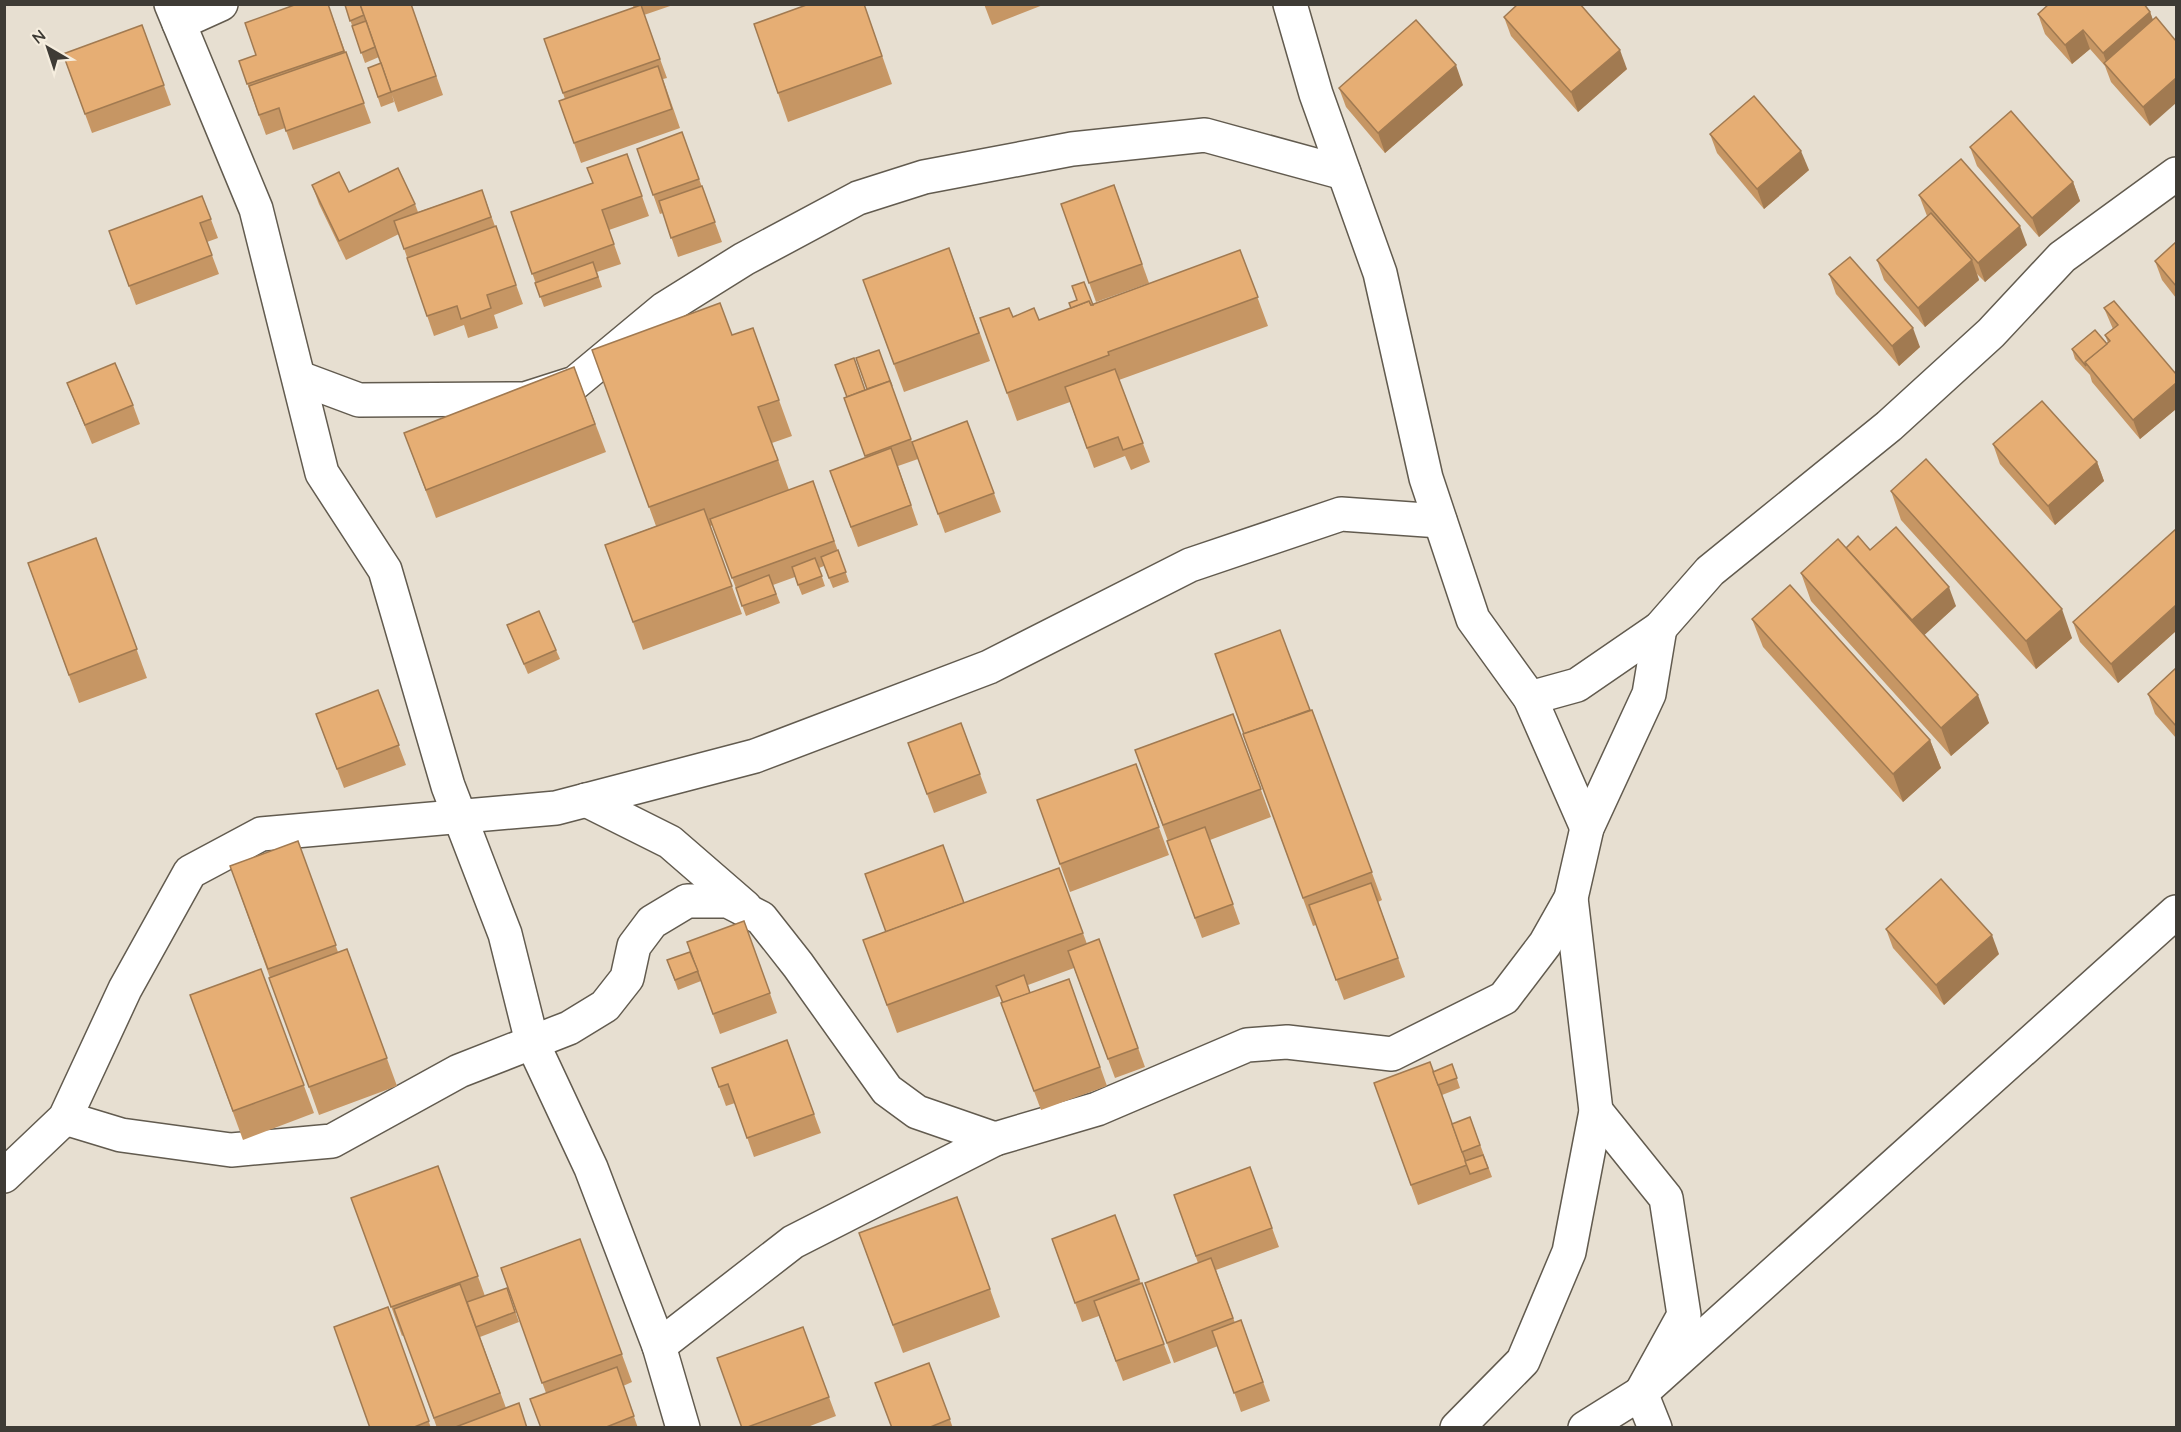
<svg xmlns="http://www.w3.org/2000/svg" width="2181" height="1432" font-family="Quicksand,sans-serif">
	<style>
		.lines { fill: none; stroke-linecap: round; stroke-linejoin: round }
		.minor-casing { stroke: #625b4f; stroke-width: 36 }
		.minor { stroke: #fff; stroke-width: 33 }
		.wall { fill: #c69664 }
		.shaded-wall { fill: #a17a51 }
		.building { fill: #e6ae74; stroke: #a17a51; stroke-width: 1.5 }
	</style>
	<rect width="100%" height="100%" fill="#e7dfd1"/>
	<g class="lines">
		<defs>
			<g id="minor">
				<polyline points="171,4 256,209 322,473 385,570 448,786 505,934 532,1042 591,1168 659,1346 683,1428"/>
				<polyline points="1290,4 1316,94 1380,273 1426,478 1473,619 1530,698 1587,828"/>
				<polyline points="179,23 221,4"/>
				<polyline points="300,378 359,400 525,399 575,383 664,309 744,259 858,198 924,177 1072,149 1205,135 1344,173"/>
				<polyline points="1530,698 1577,685 1660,628 1710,571 1889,426 1991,333 2062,257 2176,174"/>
				<polyline points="586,800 670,842 745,907"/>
				<polyline points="1596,1111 1666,1198 1684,1315 1641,1393 1655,1428"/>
				<polyline points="65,1118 121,1135 231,1150 332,1141 459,1071 569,1028 605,1006 627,978 634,946 652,922 687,901 728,901 761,918 798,965 887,1090 917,1112 995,1139 1097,1109 1247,1045 1287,1042 1392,1054 1504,998 1545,944 1571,898 1587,828 1649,694 1660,628"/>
				<polyline points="4,1176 65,1118 125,989 190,872 261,834 556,808 755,756 989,667 1190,565 1341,514 1440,521"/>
				<polyline points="659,1346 793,1242 995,1139"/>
				<polyline points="1457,1428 1523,1361 1569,1252 1596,1111 1571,898"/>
				<polyline points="1585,1428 1641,1393 2176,912"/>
			</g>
		</defs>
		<use href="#minor" class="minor-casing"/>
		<use href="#minor" class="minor"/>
	</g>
	<g class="wall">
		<polygon points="328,4 371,123 293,150 285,128 266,135 239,61 256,55"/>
		<polygon points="411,4 443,95 398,112 392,95 394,102 381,107 368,68 381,63 379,57 365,63 345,5"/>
		<polygon points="632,4 676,4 644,15 667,78 663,79 680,128 581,163 559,101 565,99 544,39 634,8"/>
		<polygon points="864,4 892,84 788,122 754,24"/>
		<polygon points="984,4 1043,4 1043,5 992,25"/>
		<polygon points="2150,12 2153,20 2150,126 2111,82 2105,66 2090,49 2072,64 2045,34 2038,14"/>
		<polygon points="1504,17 1627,69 1578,112 1511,36"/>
		<polygon points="142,25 171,105 92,133 63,54"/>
		<polygon points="1463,85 1385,153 1346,107 1339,88"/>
		<polygon points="682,132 722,242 678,257 663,213 660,214 637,149"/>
		<polygon points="1710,134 1809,170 1764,209 1717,153"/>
		<polygon points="1970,147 2073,182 2080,201 2039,237 1977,166"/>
		<polygon points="627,154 649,216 609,230 621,264 597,272 602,287 544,307 511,212 593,183"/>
		<polygon points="312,185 415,204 418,212 482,190 523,304 494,315 498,328 468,338 464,325 434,336 399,234 346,260 319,204"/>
		<polygon points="1114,185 1149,283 1096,302 1061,204"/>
		<polygon points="1919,195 2027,245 1985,282 1977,274 1979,280 1925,327 1884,280 1877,260 1927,216"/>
		<polygon points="202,196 218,238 207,242 219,274 136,305 109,231"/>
		<polygon points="2176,242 2176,298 2162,280 2155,261"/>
		<polygon points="949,248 990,361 904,392 863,280"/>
		<polygon points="1240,250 1268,326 1119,380 1150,462 1131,470 1125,456 1094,468 1070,402 1017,421 980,318 1013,317 1039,320 1071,308 1093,305"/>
		<polygon points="1829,274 1920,347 1899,366 1836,294"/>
		<polygon points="2104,308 2176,374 2176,409 2140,439 2092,382 2090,375 2075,359 2072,349 2108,343 2105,335 2113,329"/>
		<polygon points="753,328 792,436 772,443 789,490 813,481 849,582 833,588 824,566 819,568 825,586 802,595 795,577 773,585 780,603 746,616 713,525 710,526 742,614 643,650 605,545 656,526 592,350 732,335"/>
		<polygon points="879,350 918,459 898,466 918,525 858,547 830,471 866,458 844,398 867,389"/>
		<polygon points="574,367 606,452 436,518 404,433"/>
		<polygon points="67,383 133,405 140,424 92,444"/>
		<polygon points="967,421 1001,512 945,533 912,442"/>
		<polygon points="1993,444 2097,462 2104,481 2055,525 2000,464"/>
		<polygon points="1891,491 2072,638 2036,669 1901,520"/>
		<polygon points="2176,529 2176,631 2118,683 2080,642 2073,622"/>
		<polygon points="96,538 147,678 79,703 28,563"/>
		<polygon points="1846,548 1870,550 1956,606 1924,635 1989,723 1951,756 1811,601 1801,573"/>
		<polygon points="1752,619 1930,740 1941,768 1903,802 1763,647"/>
		<polygon points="507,625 556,650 560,659 528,674"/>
		<polygon points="2176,668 2176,738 2155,714 2148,694"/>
		<polygon points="378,690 406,765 344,788 316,714"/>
		<polygon points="1312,710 1382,900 1378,902 1405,977 1344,1000 1316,925 1313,926 1243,734"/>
		<polygon points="1233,714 1271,817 1210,840 1240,924 1202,938 1167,841 1168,841 1135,750"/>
		<polygon points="961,723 987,793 934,813 908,743"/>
		<polygon points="1136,764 1169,855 1070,892 1060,864"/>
		<polygon points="298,841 338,952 347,949 397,1086 319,1115 230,866"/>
		<polygon points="1059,868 1087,944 1099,939 1145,1067 1115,1078 1074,968 1028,985 1030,993 1069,979 1107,1086 1041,1110 1001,1003 1002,1003 1000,996 897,1033 863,940"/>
		<polygon points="744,921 777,1013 720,1034 701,981 678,990 667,960 690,952"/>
		<polygon points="1886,929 1999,954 1944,1005 1893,948"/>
		<polygon points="261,969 314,1113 243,1140 190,995"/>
		<polygon points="787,1040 821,1133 754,1157 735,1103 726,1106 712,1068"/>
		<polygon points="1452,1064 1460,1088 1442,1095 1452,1124 1470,1117 1492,1177 1418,1205 1374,1083 1433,1072"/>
		<polygon points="438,1166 485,1296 507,1288 519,1322 480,1337 472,1315 506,1408 527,1428 437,1428 404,1335 402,1336 351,1198"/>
		<polygon points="1250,1167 1279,1247 1216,1270 1235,1323 1241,1320 1270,1401 1241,1412 1218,1346 1174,1363 1145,1283 1198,1263 1174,1195"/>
		<polygon points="957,1197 1000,1317 903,1353 859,1233"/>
		<polygon points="1115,1215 1171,1363 1123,1381 1099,1316 1082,1322 1052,1239"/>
		<polygon points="580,1239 632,1382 623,1386 638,1428 541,1428 546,1393 501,1268"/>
		<polygon points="388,1307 431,1428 370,1428"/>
		<polygon points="803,1327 836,1416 805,1428 742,1428"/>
		<polygon points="929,1363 953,1428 892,1428"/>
	</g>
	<g class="shaded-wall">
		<polygon points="2150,12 2157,31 2109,69 2103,53"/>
		<polygon points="2083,30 2090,49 2072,64 2065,45"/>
		<polygon points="1620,50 1627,69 1578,112 1571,92"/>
		<polygon points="1456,65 1463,85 1385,153 1378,133"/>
		<polygon points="2176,78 2176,103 2150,126 2143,107"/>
		<polygon points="1801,151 1809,170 1764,209 1757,189"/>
		<polygon points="2073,182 2080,201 2039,237 2032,218"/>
		<polygon points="2020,226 2027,245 1985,282 1978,263"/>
		<polygon points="1972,260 1979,280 1925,327 1918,308"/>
		<polygon points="1913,328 1920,347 1899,366 1892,346"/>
		<polygon points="2176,383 2176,409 2140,439 2133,420"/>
		<polygon points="2097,462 2104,481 2055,525 2048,506"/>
		<polygon points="1949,587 1956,606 1919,640 1912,620"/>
		<polygon points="2176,605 2176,631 2118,683 2111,664"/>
		<polygon points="2062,609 2072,638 2036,669 2026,641"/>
		<polygon points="1978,695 1989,723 1951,756 1941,728"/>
		<polygon points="1930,740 1941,768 1903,802 1893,774"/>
		<polygon points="1992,935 1999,954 1944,1005 1936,985"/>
	</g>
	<g class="building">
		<polygon points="297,4 328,4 344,51 247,84 239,61 256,55 245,23"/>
		<polygon points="346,4 360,4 364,15 350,21 345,5"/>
		<polygon points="360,4 411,4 436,76 391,92"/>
		<polygon points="809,4 864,4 882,56 778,93 754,24"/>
		<polygon points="1518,4 1580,4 1620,50 1571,92 1504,17"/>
		<polygon points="2049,4 2144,4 2150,12 2103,53 2083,30 2065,45 2038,14"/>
		<polygon points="641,5 660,59 563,93 544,39"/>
		<polygon points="2156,17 2176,41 2176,78 2143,107 2104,63"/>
		<polygon points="1416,20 1456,65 1378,133 1339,88"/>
		<polygon points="366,21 375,47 361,53 352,26"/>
		<polygon points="142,25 164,85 85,114 63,54"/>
		<polygon points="346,52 364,103 286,131 279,108 259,115 249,86"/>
		<polygon points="381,63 391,92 378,97 368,68"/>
		<polygon points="658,66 672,109 574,143 559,101"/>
		<polygon points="1754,96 1801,151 1757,189 1710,134"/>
		<polygon points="2011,111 2073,182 2032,218 1970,147"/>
		<polygon points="682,132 699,179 653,195 637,149"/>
		<polygon points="627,154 642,196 602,210 614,244 532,274 511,212 593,183 587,168"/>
		<polygon points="1961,159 2020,226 1978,263 1919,195"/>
		<polygon points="398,168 415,204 339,241 312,185 339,172 349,192"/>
		<polygon points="1114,185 1142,264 1089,283 1061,204"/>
		<polygon points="702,186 715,222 671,238 659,201"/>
		<polygon points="482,190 491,217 404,249 394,221"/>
		<polygon points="202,196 211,219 200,223 212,255 129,286 109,231"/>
		<polygon points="1931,213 1972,260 1918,308 1877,260"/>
		<polygon points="496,226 516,285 487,295 491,308 461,319 457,306 427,316 407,258"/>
		<polygon points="2176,242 2176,286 2155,261"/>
		<polygon points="949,248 979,333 894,364 863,280"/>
		<polygon points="1240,250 1258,297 1108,352 1109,355 1007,393 980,318 1009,308 1013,317 1034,308 1039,320 1089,301 1091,305"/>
		<polygon points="1850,257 1913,328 1892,346 1829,274"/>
		<polygon points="593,262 598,277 540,297 535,283"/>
		<polygon points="1084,282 1093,305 1091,305 1089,301 1071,308 1069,303 1077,300 1072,286"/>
		<polygon points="2114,301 2176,374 2176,383 2133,420 2085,362 2110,341 2105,335 2118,325 2104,308"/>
		<polygon points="720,303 732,335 753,328 779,400 758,407 778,460 649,507 592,350"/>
		<polygon points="2095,330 2107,344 2085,362 2086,366 2072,349"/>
		<polygon points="879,350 892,386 890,381 867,389 856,358"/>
		<polygon points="854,358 865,390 847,397 835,365"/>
		<polygon points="115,363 133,405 85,425 67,383"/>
		<polygon points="574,367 595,424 426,490 404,433"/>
		<polygon points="1115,369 1143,443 1123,450 1118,437 1087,448 1065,387"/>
		<polygon points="890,381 911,439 865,456 844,398"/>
		<polygon points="2042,401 2097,462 2048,506 1993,444"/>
		<polygon points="967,421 994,493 938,514 912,442"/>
		<polygon points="891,448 911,505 851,527 830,471"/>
		<polygon points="1926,459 2062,609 2026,641 1891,491"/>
		<polygon points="813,481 834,541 732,578 710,519"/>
		<polygon points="704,509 732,586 633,622 605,545"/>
		<polygon points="1896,527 1949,587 1912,620 1846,548 1858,536 1870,550"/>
		<polygon points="2176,529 2176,605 2111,664 2073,622"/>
		<polygon points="96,538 137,649 69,675 28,563"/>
		<polygon points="1838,539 1978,695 1941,728 1801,573"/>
		<polygon points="838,550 846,572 829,578 821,557"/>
		<polygon points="815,558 822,576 798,585 792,567"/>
		<polygon points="769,575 776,594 742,606 736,588"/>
		<polygon points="1790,585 1930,740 1893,774 1752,619"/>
		<polygon points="539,611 556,650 524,664 507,625"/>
		<polygon points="1280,630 1310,710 1244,734 1215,654"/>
		<polygon points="2176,668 2176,726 2148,694"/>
		<polygon points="378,690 399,745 337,769 316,714"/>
		<polygon points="1312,710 1372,872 1303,898 1243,734"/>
		<polygon points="1233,714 1261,789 1163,825 1135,750"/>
		<polygon points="961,723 980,774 927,794 908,743"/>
		<polygon points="1136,764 1159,827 1060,864 1037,800"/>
		<polygon points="1205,827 1233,904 1195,918 1167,841"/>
		<polygon points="298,841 336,945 268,969 230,866"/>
		<polygon points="943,845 964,903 886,932 865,874"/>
		<polygon points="1059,868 1083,933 887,1005 863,940"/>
		<polygon points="1941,879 1992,935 1936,985 1886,929"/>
		<polygon points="1371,883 1398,958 1336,980 1309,905"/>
		<polygon points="744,921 770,993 713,1014 687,942"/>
		<polygon points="1099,939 1138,1048 1108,1059 1068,951"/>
		<polygon points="347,949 387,1058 309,1087 269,978"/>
		<polygon points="690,952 698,971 675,980 667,960"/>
		<polygon points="261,969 304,1085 233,1111 190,995"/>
		<polygon points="1024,975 1030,993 1003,1003 996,986"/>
		<polygon points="1069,979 1100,1067 1034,1091 1001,1003"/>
		<polygon points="787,1040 814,1114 747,1138 728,1084 719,1087 712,1068"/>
		<polygon points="1430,1062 1467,1165 1411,1185 1374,1083"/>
		<polygon points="1452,1064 1457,1078 1438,1085 1433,1072"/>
		<polygon points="1470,1117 1480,1145 1462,1152 1452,1124"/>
		<polygon points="1483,1155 1488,1168 1470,1174 1465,1161"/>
		<polygon points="438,1166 478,1276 391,1307 351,1198"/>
		<polygon points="1250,1167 1272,1228 1196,1256 1174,1195"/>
		<polygon points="957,1197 990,1289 893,1325 859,1233"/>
		<polygon points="1115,1215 1139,1279 1075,1303 1052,1239"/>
		<polygon points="580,1239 622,1354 542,1383 501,1268"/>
		<polygon points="1211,1258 1233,1318 1167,1343 1145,1283"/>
		<polygon points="1142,1283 1164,1344 1116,1361 1094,1301"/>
		<polygon points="460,1284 500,1393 434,1418 394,1309"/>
		<polygon points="507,1288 515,1312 476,1327 467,1302"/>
		<polygon points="388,1307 429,1421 412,1428 370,1428 334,1327"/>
		<polygon points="1241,1320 1263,1382 1234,1393 1212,1331"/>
		<polygon points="803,1327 829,1397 745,1428 742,1428 717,1358"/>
		<polygon points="929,1363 950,1419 928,1428 892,1428 875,1383"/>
		<polygon points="617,1367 634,1416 604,1428 541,1428 530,1399"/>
		<polygon points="519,1403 527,1428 453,1428"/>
	</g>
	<rect width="2181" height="1432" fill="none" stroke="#3e3b35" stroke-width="12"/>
	<g transform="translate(48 48) rotate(321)" stroke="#f5edde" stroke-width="4.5" paint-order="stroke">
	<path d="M0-4.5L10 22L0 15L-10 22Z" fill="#3e3b35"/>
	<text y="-9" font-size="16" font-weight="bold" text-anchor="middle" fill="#3e3b35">N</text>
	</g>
</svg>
